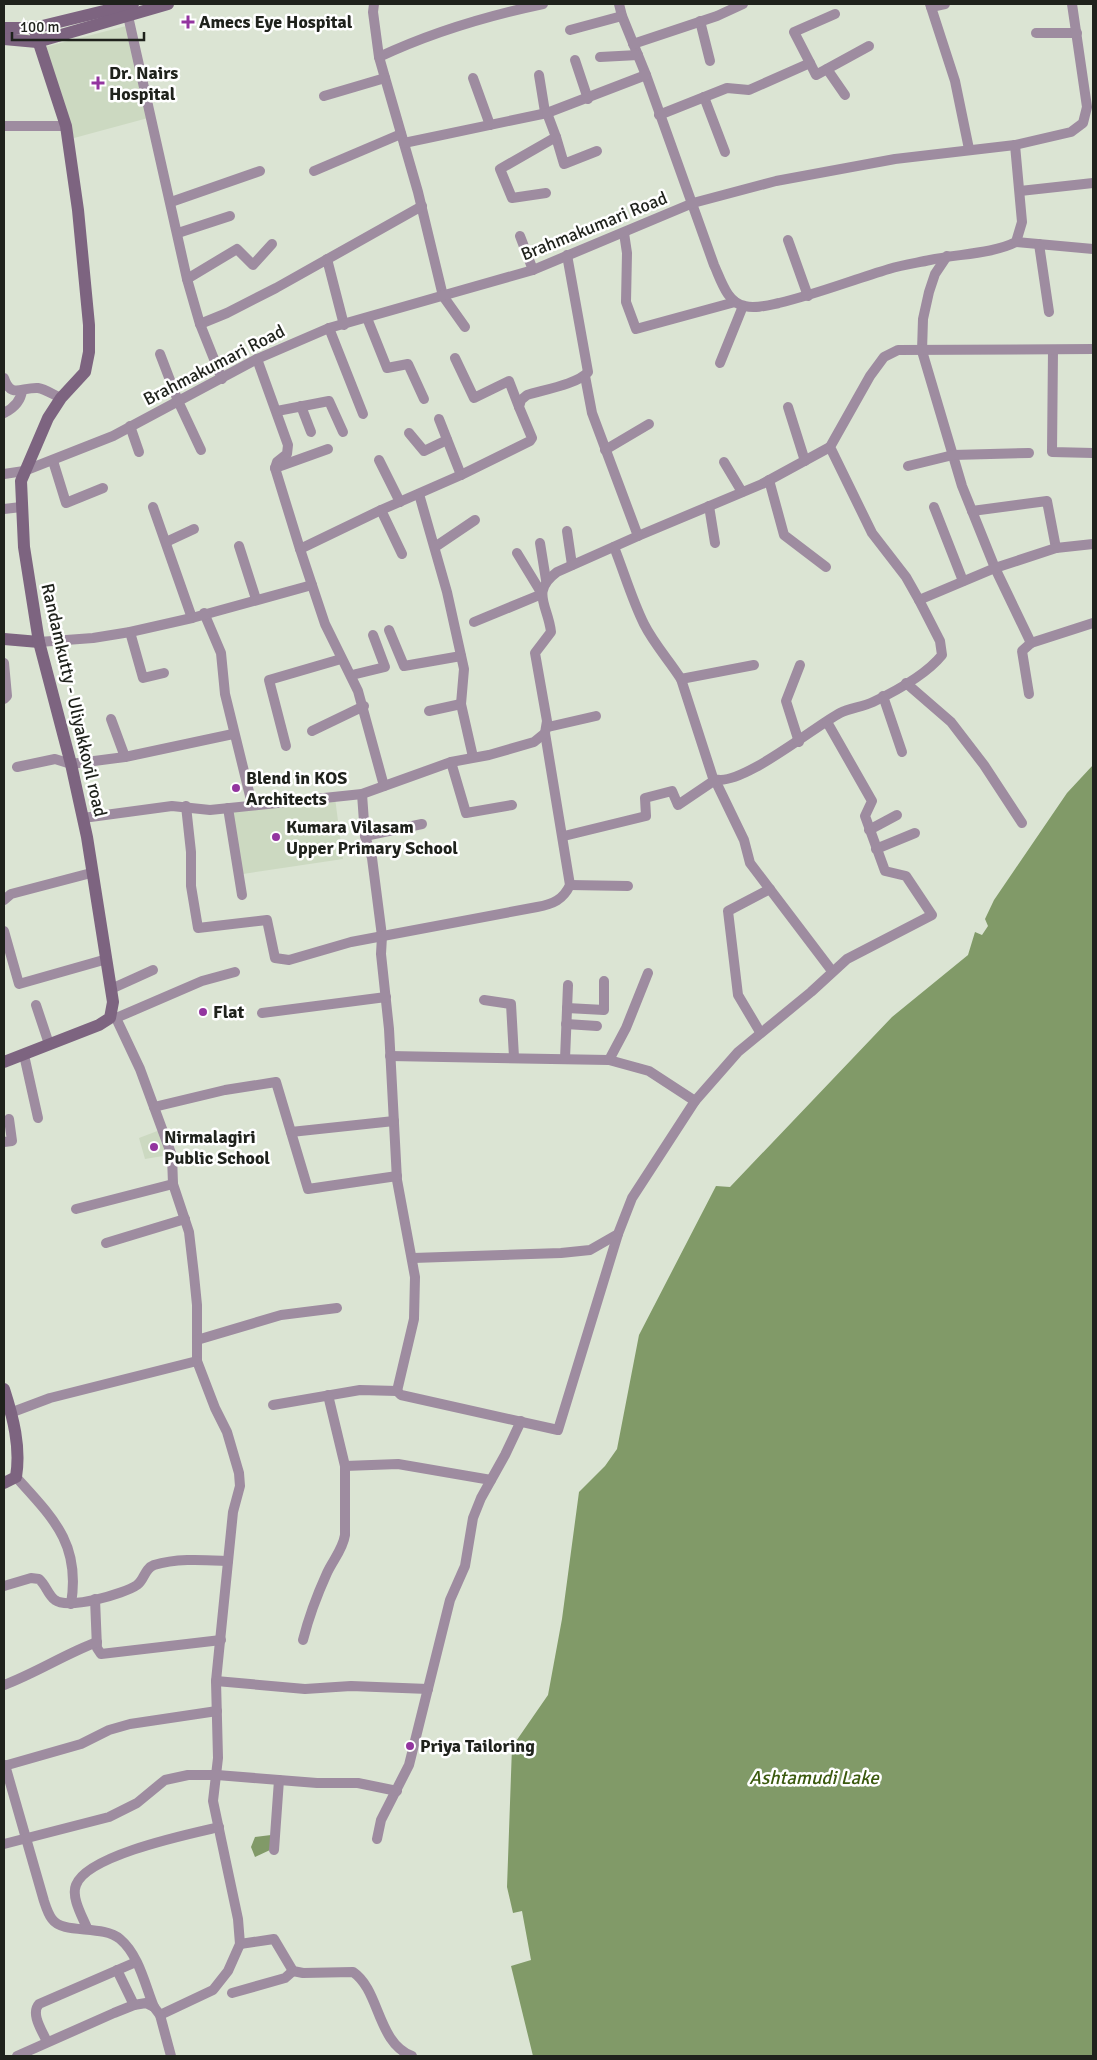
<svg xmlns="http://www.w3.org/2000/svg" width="1097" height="2060" font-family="Signika,sans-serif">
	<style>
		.built { fill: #ccd9c1 }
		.water { fill: #819a68 }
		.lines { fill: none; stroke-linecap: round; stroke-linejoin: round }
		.street { stroke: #9e8ca0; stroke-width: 10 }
		.secondary { stroke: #7d6480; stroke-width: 12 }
		.poi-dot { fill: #93359f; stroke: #fff; stroke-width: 2 }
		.labels { text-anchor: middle; stroke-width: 5; stroke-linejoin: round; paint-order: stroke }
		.poi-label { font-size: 18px; font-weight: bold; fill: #1f221c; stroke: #fff; text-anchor: start }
		.street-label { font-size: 18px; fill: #1f221c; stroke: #fff }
		.water-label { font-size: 19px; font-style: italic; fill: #3b5a0e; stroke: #fff }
	</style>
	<rect width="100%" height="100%" fill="#dbe4d3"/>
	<g class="built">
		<polygon points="126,26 148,118 74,138 45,47"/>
		<polygon points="335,798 343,859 243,874 232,811"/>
		<polygon points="160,1130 169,1155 145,1159 139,1138"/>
	</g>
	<g class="water">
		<polygon points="1093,765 1093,2056 533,2056 511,1966 531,1960 522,1911 513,1913 507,1887 512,1747 548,1695 562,1619 579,1492 605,1466 617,1449 639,1335 716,1186 730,1187 892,1017 968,955 975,932 982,935 988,926 985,919 994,900 1067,793"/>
		<polygon points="271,1835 270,1850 255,1857 251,1847 255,1837"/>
	</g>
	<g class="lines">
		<g class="street">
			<polyline points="374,4 373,12 379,57 418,192 443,296 465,327"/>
			<path d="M619,4L622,16L646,75L714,265C721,280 727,303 745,306C755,309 769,305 779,303C817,294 852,280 889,269C902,265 916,263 930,260C956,254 993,254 1016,242L1022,222L1015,145"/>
			<polyline points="930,4 955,81 969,149"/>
			<polyline points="931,7 945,4"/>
			<polyline points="128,16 187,279 200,324 222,379"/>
			<polyline points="700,21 710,61"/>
			<polyline points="570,30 622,16"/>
			<polyline points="1036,33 1077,33"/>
			<polyline points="633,44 717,16 743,4"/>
			<path d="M379,57C432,32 486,16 543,4"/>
			<polyline points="600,57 638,55"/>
			<polyline points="575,60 588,99"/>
			<polyline points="810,63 816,75 869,46"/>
			<polyline points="827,69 845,95"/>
			<polyline points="539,75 545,112"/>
			<polyline points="473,78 490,125"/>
			<polyline points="324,96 385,78"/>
			<polyline points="704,97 725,152"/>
			<polyline points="659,115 727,88 749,90 810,63 794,32 835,14"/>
			<polyline points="4,126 66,126"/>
			<polyline points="556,137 564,164 597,151"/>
			<polyline points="404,143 547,113 646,75"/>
			<polyline points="314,171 401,134"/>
			<polyline points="1020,191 1093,183"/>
			<polyline points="546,193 512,198 500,169 556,137 547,113"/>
			<polyline points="171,202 260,171"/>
			<polyline points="178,233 230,216"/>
			<polyline points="624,233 627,253 626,302 636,329 735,302"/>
			<polyline points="520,236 533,270"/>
			<polyline points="788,240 808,296"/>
			<polyline points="1016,242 1093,249"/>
			<polyline points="1039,244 1049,312"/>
			<polyline points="947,256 935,274 929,292 923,319 922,351 962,486 995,568 1031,643 1093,623"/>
			<polyline points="327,259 344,325"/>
			<polyline points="187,279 237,249 253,265 272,244"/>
			<polyline points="367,318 387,368 408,364 424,399"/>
			<polyline points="200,324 227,313 276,288 422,206"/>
			<polyline points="329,328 363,414"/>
			<polyline points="1053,350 1052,452 1093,453"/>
			<polyline points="160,354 178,401 201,450"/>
			<polyline points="455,358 474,398 509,381 519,407"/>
			<polyline points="257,359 288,445 287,454 277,462 275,468 300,549"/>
			<polyline points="720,363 743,306"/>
			<path d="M4,378C11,399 21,387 38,388C45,389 54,395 61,398"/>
			<polyline points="301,406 311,432"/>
			<polyline points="788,407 805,461"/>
			<polyline points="277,411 329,401 343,432"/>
			<path d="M4,413C14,408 21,401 22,390"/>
			<polyline points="439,419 461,475"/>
			<polyline points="130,426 139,452"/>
			<polyline points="409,433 424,451 447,440"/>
			<polyline points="605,450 649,424"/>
			<polyline points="379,460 400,502"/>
			<polyline points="53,461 66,503 103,488"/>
			<polyline points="724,462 742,492"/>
			<polyline points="908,466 953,455 1029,453"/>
			<polyline points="275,468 328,449"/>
			<polyline points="4,474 24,471 113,436 257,359 329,328 533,270 693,203 776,181 895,159 1015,145 1071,132 1083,123 1087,107 1072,4"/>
			<polyline points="769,480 784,535 826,567"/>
			<polyline points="419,494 447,592 464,669 461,704 473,757"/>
			<polyline points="709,506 715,543"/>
			<polyline points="153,507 192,618"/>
			<polyline points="934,507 963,581"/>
			<polyline points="4,509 21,507"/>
			<polyline points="381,510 402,554"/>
			<polyline points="972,511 1047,501 1056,548"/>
			<polyline points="567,531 572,565"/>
			<polyline points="638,536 762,484 830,447"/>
			<polyline points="166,542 194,529"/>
			<polyline points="540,543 546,580"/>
			<polyline points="239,546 256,599"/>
			<polyline points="435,547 475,520"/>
			<path d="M614,547C624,572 632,600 644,624C654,644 669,660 681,679L713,778C735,792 818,724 840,713C850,708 862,707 873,702C896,691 926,675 942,655L940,641L919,600L906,577L872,533L830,447L870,376L884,357L898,350L1093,349"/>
			<polyline points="919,600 995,568 1056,548 1093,544"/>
			<polyline points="204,613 221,653 225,694 252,804"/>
			<polyline points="474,622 542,594 517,553"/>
			<polyline points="389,630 404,666 461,656"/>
			<polyline points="130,632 143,678 164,673"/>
			<polyline points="39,642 93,638 130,632 192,618 312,585"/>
			<polyline points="4,663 7,696 4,699"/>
			<polyline points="352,675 385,667 373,635"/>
			<polyline points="681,679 754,665"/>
			<polyline points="906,683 951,722 984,765 1022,823"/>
			<polyline points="1029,694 1022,651 1031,643"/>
			<polyline points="883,696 902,752"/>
			<polyline points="429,711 461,704"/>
			<polyline points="111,719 125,757"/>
			<polyline points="548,727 596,716"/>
			<polyline points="312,731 364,706"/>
			<polyline points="799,742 786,701 800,665"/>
			<polyline points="286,746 269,680 341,659"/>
			<polyline points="451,762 466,813 512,805"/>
			<polyline points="17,767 55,759 71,764 125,757 233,734"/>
			<path d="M384,786L358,691L325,624L300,549L381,510L461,475L530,441L532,438L519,407L521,400L527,395C543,390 578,384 588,372L567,255"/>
			<polyline points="362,794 365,836 372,858 382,936 381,954 389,1029 397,1180 415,1277 414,1319 397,1391 401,1395 558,1430 618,1234"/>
			<path d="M186,806L191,852V886L198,928L267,920L275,958L289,960L351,942L537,907C553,904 563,900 570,885L545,733"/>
			<polyline points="228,808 242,895"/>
			<path d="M83,818L172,806L210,810L362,794L451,762L489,755L534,742L545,733L547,721L535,653L551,632C548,605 530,592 557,572L638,536L592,413L585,376"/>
			<polyline points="869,830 897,815"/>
			<polyline points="365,836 422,824"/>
			<polyline points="564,836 646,816 645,798 672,791 678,805 715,780 744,840 750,863 832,971"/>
			<polyline points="876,849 915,833"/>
			<polyline points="570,885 628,886"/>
			<polyline points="4,900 11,894 91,873"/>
			<polyline points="4,931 19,984 107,959"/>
			<polyline points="111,989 153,970"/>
			<polyline points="484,1000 511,1004 514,1057"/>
			<polyline points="36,1005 49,1044"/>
			<polyline points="567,1008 604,1010 604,981"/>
			<polyline points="262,1013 386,997"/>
			<polyline points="110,1018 116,1018 140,1069 172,1156 173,1184 189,1232 194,1275 197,1305 197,1361 215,1408 227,1432 239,1473 240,1486 233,1512 216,1681 218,1758 213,1801 238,1919 240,1944 228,1971 213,1990 160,2015"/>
			<polyline points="116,1018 202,981 235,972"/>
			<polyline points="566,1024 597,1026"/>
			<polyline points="760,1032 738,995 728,911 770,889"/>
			<polyline points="24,1055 38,1118"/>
			<polyline points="390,1056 609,1060 649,1071 695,1101"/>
			<polyline points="565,1059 568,985"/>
			<polyline points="609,1060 626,1028 648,973"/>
			<polyline points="154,1107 225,1090 276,1082 308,1189 397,1176"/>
			<polyline points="291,1132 394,1121"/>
			<polyline points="4,1142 12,1141 9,1119"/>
			<polyline points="76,1209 173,1184"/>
			<polyline points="106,1243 185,1219"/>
			<polyline points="413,1258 561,1253 590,1250 618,1234 632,1198 695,1101 738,1052 811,992 847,959 932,915 906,876 885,871 865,816 872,801 827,722"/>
			<polyline points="197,1340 281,1315 337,1308"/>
			<polyline points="273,1405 360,1390 397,1391"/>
			<polyline points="10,1413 50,1398 197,1361"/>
			<polyline points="345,1466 398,1464 491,1480"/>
			<path d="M16,1477C53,1518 81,1544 71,1604"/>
			<path d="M4,1586L31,1578L39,1579C46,1585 48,1595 55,1600C68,1610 124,1594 137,1585C145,1579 144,1569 154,1565C177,1558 204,1560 228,1561"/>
			<polyline points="95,1599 97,1648 101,1654 221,1640"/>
			<path d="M303,1640C309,1616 317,1595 327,1573C333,1560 343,1549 345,1535V1466L328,1395"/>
			<polyline points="216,1681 305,1689 351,1686 428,1689"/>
			<path d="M4,1685C36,1673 65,1654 97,1642"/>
			<path d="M5,1765L44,1901C46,1907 48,1914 52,1919C63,1935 102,1924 120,1939C139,1955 145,1985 154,2007"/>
			<polyline points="4,1766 81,1744 109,1730 130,1724 217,1711"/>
			<polyline points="377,1839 381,1820 409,1765 450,1600 465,1566 473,1518 481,1498 505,1455 521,1421"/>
			<polyline points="4,1844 109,1817 137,1803 165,1780 188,1775 217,1775 317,1783 358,1783 397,1791"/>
			<polyline points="274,1850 279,1780"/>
			<path d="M87,1928C82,1916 71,1897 76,1885C87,1855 189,1834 219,1827"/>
			<path d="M240,1944L274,1939L293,1971L303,1973L353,1972C380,1990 377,2043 412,2056"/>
			<polyline points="117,1970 134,2005"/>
			<polyline points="232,1993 285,1978 293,1971"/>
			<path d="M47,2042C43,2032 30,2014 39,2004L136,1962"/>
			<polyline points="17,2056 114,2013 134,2005 146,2003 154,2007 160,2015 171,2056"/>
		</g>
		<g class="secondary">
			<polyline points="4,28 34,28 133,4"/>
			<polyline points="4,39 37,42 168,4"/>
			<polyline points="4,639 39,642"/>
			<polyline points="4,1062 99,1025 110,1018 113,1002 87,837 71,764 39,642 24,547 21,481 48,418 61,398 85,372 89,352 89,325 78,210 66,126 34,28"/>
			<path d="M4,1389C13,1417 21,1447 16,1477L4,1483"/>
		</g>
	</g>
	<g class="poi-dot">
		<path d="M185.5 14.5h5v5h5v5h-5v5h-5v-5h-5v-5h5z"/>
		<path d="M95.5 75.5h5v5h5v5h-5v5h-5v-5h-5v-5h5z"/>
		<circle cx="236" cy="788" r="5"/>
		<circle cx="276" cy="837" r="5"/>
		<circle cx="203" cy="1012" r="5"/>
		<circle cx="154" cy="1147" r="5"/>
		<circle cx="410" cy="1746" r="5"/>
	</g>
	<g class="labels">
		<g class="poi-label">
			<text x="199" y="28">Amecs Eye Hospital</text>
			<text x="109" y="79">Dr. Nairs<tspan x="109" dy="21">Hospital</tspan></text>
			<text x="246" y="784">Blend in KOS<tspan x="246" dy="21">Architects</tspan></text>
			<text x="286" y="833">Kumara Vilasam<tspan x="286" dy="21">Upper Primary School</tspan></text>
			<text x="213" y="1018">Flat</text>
			<text x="164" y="1143">Nirmalagiri<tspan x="164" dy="21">Public School</tspan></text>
			<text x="420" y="1752">Priya Tailoring</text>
		</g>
		<g class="street-label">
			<text transform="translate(594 226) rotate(-22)" y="6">Brahmakumari Road</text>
			<text transform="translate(214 365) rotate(-27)" y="6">Brahmakumari Road</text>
			<text transform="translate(74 700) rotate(77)" y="6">Randamkutty - Uliyakkovil road</text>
		</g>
		<g class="water-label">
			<text x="814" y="1784">Ashtamudi Lake</text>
		</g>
	</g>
	<rect width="1097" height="2060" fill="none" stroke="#1f221c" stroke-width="10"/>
	<path d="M12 32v8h132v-8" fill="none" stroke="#1f221c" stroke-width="2.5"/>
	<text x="20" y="32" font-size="15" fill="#1f221c" stroke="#ffffff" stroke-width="4" paint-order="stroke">100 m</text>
</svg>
